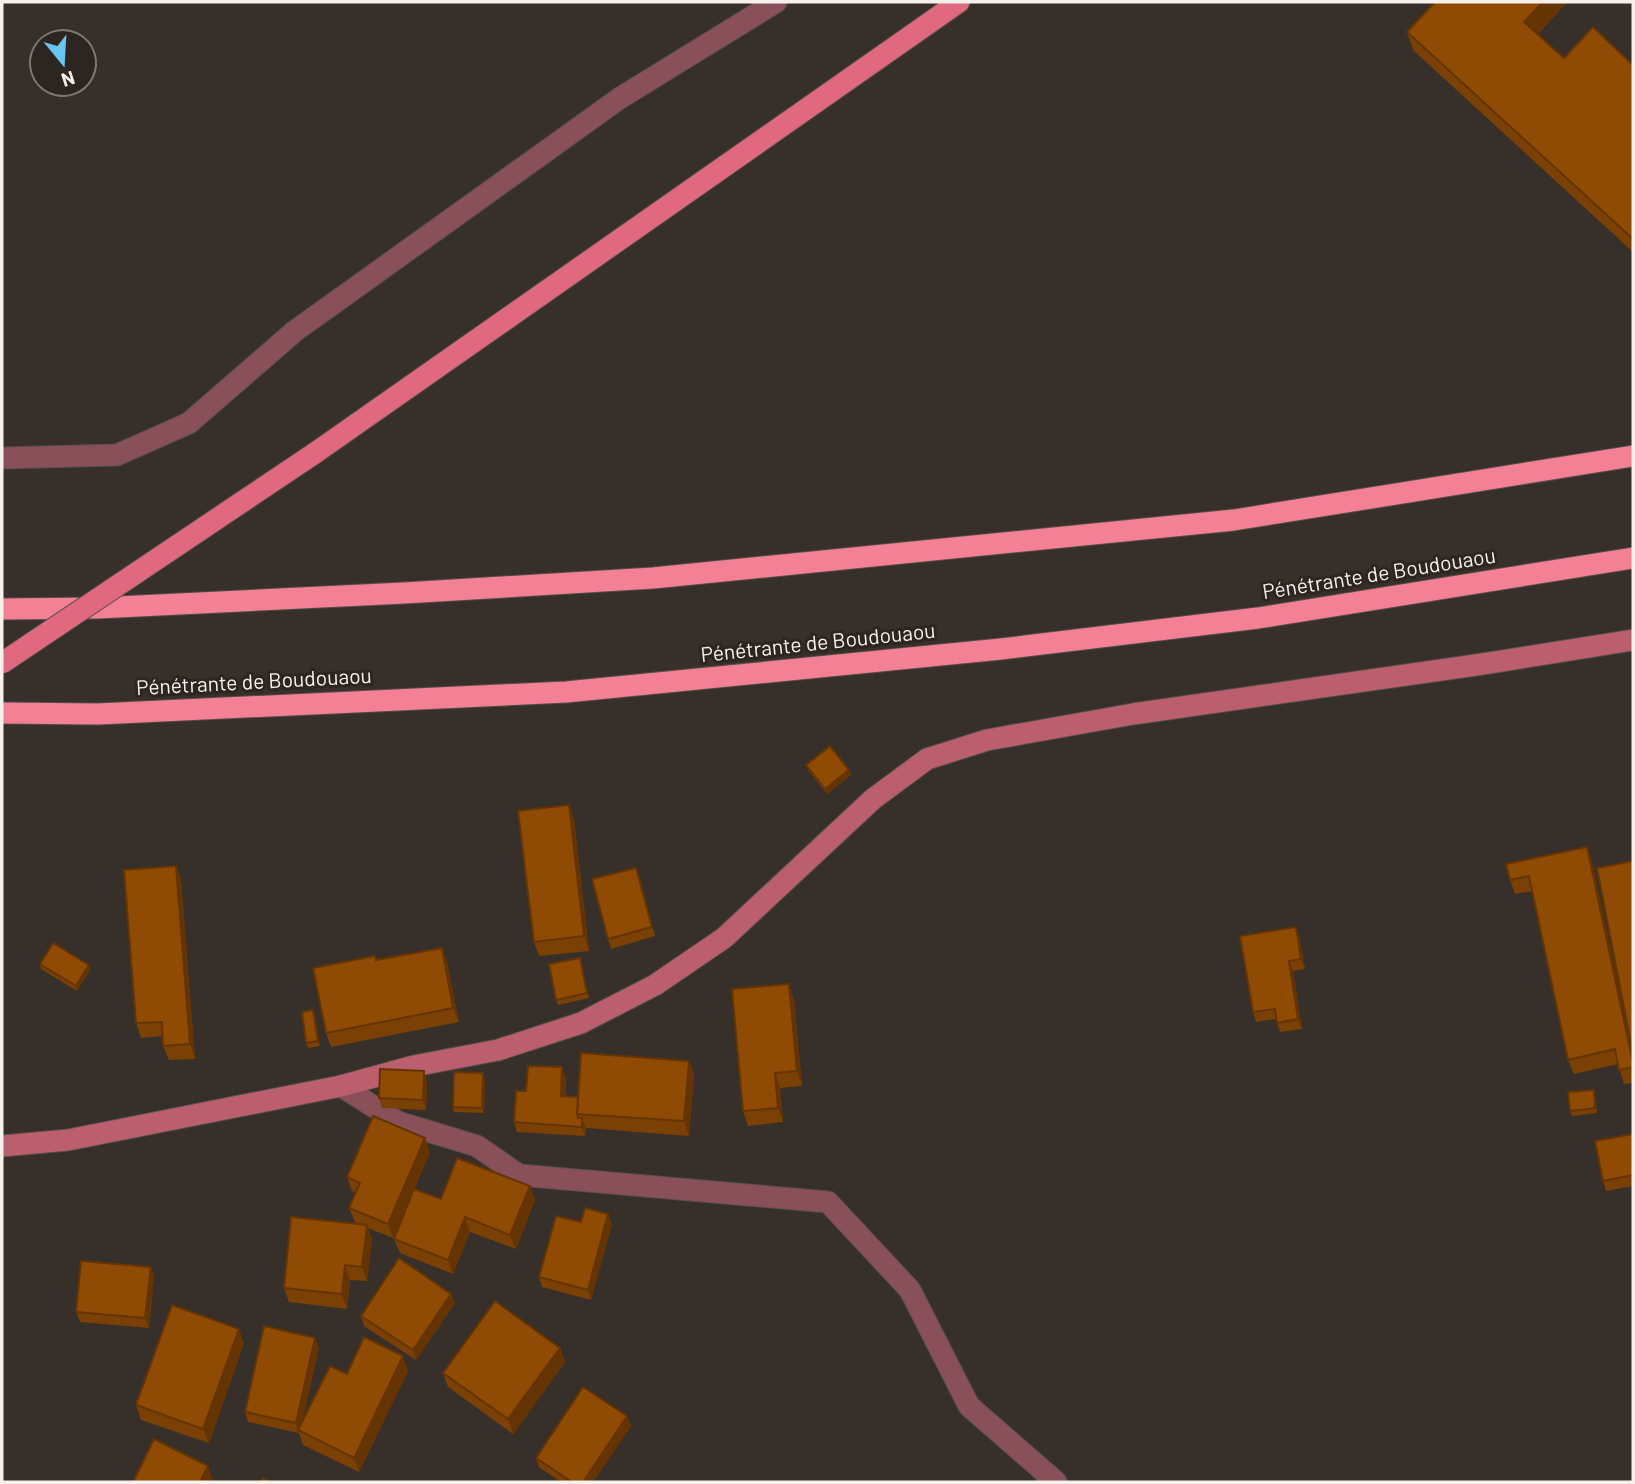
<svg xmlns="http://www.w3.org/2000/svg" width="1635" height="1484" font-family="Barlow,sans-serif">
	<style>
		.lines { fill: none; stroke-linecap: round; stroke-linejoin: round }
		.street-casing { stroke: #564e48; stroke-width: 23 }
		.secondary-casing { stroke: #564e48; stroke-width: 23 }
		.primary-casing { stroke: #564e48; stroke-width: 23 }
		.highway-casing { stroke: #564e48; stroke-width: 23 }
		.street { stroke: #8a5059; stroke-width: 21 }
		.secondary { stroke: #bb5f6e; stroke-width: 21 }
		.primary { stroke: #e0697f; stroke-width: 21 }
		.highway { stroke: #f38094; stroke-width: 21 }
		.primary-bridge-casing { stroke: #564e48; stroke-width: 23; stroke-linecap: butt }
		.primary-bridge { stroke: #e0697f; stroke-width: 21 }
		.wall { fill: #7b4003 }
		.shaded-wall { fill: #643403 }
		.building { fill: #8f4b04; stroke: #643403; stroke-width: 2 }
		.labels { text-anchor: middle; stroke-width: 6; stroke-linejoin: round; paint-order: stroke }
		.street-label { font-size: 21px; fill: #f7f1ed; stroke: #2d251f }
	</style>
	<rect width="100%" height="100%" fill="#372f29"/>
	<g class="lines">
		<defs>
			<g id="street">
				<polyline points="2,458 117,455 189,423 295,331 620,98 776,2"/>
				<polyline points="341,1086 398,1122 477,1146 519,1175 828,1202 910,1290 969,1406 1056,1482"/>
			</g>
			<polyline id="secondary" points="2,1146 68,1140 341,1086 414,1066 498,1050 581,1023 655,985 724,938 873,799 927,759 987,740 1133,714 1476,665 1633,640"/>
			<polyline id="primary" points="315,453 959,2"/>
			<g id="highway">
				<polyline points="2,609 97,608 404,593 653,578 1234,520 1633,456"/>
				<polyline points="2,713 98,714 566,692 1001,649 1258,618 1633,558"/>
			</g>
		</defs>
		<use href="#street" class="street-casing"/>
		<use href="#secondary" class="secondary-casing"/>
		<use href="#primary" class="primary-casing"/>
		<use href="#highway" class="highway-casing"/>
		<use href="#street" class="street"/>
		<use href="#secondary" class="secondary"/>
		<use href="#primary" class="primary"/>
		<use href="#highway" class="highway"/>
		<defs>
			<polyline id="primary-bridge" points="2,663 315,453"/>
		</defs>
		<use href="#primary-bridge" class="primary-bridge-casing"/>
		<use href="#primary-bridge" class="primary-bridge"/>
	</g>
	<g class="wall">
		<polygon points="1435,2 1567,2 1538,34 1564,58 1633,65 1633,252 1414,51 1407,32"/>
		<polygon points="806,765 849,770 851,775 827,794 808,770"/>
		<polygon points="574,819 589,951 539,956 534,942"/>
		<polygon points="1587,847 1592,862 1633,1053 1633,861 1633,1083 1624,1084 1618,1064 1574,1074 1568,1060 1532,891 1515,894 1510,880"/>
		<polygon points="176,866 181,880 195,1059 169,1060 163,1046 163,1036 141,1038 136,1023"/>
		<polygon points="640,878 655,936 611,949 608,939"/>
		<polygon points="1299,936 1305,969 1293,971 1302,1029 1280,1032 1276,1019 1256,1022 1253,1012"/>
		<polygon points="580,958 589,998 558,1005 556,1000"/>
		<polygon points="376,960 447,962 459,1022 331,1047 326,1033"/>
		<polygon points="40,964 89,965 90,970 77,991 41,969"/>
		<polygon points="794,999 802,1086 780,1088 783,1122 748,1126 743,1111"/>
		<polygon points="315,1015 320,1046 308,1048 306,1043"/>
		<polygon points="689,1061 694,1075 689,1136 586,1128 585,1136 517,1132 514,1122 526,1091 566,1077 565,1097 578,1097"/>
		<polygon points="424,1071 427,1081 426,1110 382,1108 379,1098"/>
		<polygon points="485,1078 484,1113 454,1112 453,1107"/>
		<polygon points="1595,1095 1597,1113 1572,1116 1570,1111"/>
		<polygon points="1633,1134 1633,1186 1606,1191 1603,1181"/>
		<polygon points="430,1152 393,1238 368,1228 372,1239 367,1281 350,1280 347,1309 289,1302 284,1288 358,1224 355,1222 349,1208 356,1193 352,1191 347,1177"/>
		<polygon points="441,1199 535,1200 516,1249 470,1232 453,1274 400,1253 394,1239"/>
		<polygon points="581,1222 612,1224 591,1300 542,1287 539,1277"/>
		<polygon points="151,1267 154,1277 149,1328 80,1322 76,1312"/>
		<polygon points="455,1303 416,1360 364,1326 361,1316"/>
		<polygon points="244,1343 209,1443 141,1420 136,1405"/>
		<polygon points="319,1348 302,1422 347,1374 408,1371 359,1472 303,1445 299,1433 248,1422 245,1412"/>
		<polygon points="560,1348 565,1362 513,1434 448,1387 443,1373"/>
		<polygon points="627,1416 631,1426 593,1482 561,1482 539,1467 536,1458"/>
	</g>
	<g class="shaded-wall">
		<polygon points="1543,2 1567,2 1531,41 1524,22"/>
		<polygon points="849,770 851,775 827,794 825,789"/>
		<polygon points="569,805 574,819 589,951 584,936"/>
		<polygon points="1587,847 1592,862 1633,1053 1633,1063"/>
		<polygon points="176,866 181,880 195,1059 190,1044"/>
		<polygon points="636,868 640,878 655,936 652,927"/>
		<polygon points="1296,927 1299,936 1305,969 1301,959"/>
		<polygon points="442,948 447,962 459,1022 453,1008"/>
		<polygon points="1289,961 1293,971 1302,1029 1298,1019"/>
		<polygon points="89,965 90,970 77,991 76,986"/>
		<polygon points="789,984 794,999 802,1086 797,1071"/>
		<polygon points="313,1010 315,1015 320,1046 318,1041"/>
		<polygon points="689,1061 694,1075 689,1136 684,1121"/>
		<polygon points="562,1067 566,1077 565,1106 561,1096"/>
		<polygon points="424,1071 427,1081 426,1110 423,1100"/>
		<polygon points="483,1073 485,1078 484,1113 482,1108"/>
		<polygon points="775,1073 780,1088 783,1122 778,1108"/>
		<polygon points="582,1118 586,1128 585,1136 582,1127"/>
		<polygon points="425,1138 430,1152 393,1238 388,1224"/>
		<polygon points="530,1186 535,1200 516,1249 510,1235"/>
		<polygon points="608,1214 612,1224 591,1300 588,1290"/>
		<polygon points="465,1217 470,1232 453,1274 448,1260"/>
		<polygon points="367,1225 372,1239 367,1281 362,1267"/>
		<polygon points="345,1265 350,1280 347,1309 342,1294"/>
		<polygon points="151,1267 154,1277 149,1328 145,1318"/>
		<polygon points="451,1294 455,1303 416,1360 413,1350"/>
		<polygon points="239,1329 244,1343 209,1443 203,1429"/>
		<polygon points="315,1338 319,1348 300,1431 298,1431 296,1423"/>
		<polygon points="560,1348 565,1362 513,1434 508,1419"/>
		<polygon points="403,1356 408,1371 359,1472 354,1458"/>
		<polygon points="627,1416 631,1426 593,1482 583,1482"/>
		<polygon points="208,1466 213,1480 212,1482 200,1482"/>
	</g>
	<g class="building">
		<polygon points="1435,2 1543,2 1524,22 1564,58 1593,27 1633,65 1633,239 1407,32"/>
		<polygon points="830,746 849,770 825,789 806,765"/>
		<polygon points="569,805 584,936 534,942 518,811"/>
		<polygon points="1587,847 1633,1063 1633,1067 1619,1070 1615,1049 1568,1060 1529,876 1510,880 1506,864"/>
		<polygon points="1633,861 1633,1054 1597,868"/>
		<polygon points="176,866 190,1044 163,1046 162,1022 136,1023 124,870"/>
		<polygon points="636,868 652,927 608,939 592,879"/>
		<polygon points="1296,927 1301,959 1289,961 1298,1019 1277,1023 1275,1009 1253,1012 1240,936"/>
		<polygon points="53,943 89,965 76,986 40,964"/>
		<polygon points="442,948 453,1008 326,1033 313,968 375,956 376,960"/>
		<polygon points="580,958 587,993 556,1000 549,964"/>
		<polygon points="789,984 797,1071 775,1073 778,1108 743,1111 732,989"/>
		<polygon points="313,1010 318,1041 306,1043 302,1012"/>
		<polygon points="581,1053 689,1061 684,1121 577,1114"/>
		<polygon points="528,1066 562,1067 561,1096 578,1097 577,1114 578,1118 582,1118 582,1127 514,1122 516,1091 526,1091"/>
		<polygon points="380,1069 424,1071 423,1100 379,1098"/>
		<polygon points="454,1072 483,1073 482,1108 453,1107"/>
		<polygon points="1594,1090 1595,1108 1570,1111 1568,1092"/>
		<polygon points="373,1116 425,1138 388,1224 349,1208 360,1183 347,1177"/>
		<polygon points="1633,1134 1633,1175 1603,1181 1595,1141"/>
		<polygon points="457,1158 530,1186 510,1235 465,1217 448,1260 394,1239 414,1189 441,1199"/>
		<polygon points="585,1208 608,1214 588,1290 539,1277 556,1216 581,1222"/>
		<polygon points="291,1217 367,1225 362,1267 345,1265 342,1294 284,1288"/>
		<polygon points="399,1258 451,1294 413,1350 361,1316"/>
		<polygon points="81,1261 151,1267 145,1318 76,1312"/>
		<polygon points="495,1301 560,1348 508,1419 443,1373"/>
		<polygon points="172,1305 239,1329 203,1429 136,1405"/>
		<polygon points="264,1326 315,1338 296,1423 245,1412"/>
		<polygon points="364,1337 403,1356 354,1458 298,1430 330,1366 347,1374"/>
		<polygon points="583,1387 627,1416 583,1482 572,1482 536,1458"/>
		<polygon points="154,1439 208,1466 200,1482 133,1482"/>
		<polygon points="263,1478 270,1482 260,1482"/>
	</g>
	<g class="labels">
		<g class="street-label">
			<text transform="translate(1379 574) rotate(-9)" y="7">Pénétrante de Boudouaou</text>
			<text transform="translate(818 643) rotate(-6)" y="7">Pénétrante de Boudouaou</text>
			<text transform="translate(254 682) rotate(-3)" y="7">Pénétrante de Boudouaou</text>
		</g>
	</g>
	<rect width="1635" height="1484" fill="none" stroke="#f7f1ed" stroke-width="7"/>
	<g transform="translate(63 63) rotate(162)"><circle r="33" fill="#2d251f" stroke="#7e7771" stroke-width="2"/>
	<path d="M0-5L12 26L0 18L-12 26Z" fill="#69c4f1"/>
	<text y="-10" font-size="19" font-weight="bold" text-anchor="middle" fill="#f7f1ed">N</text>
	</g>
</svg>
